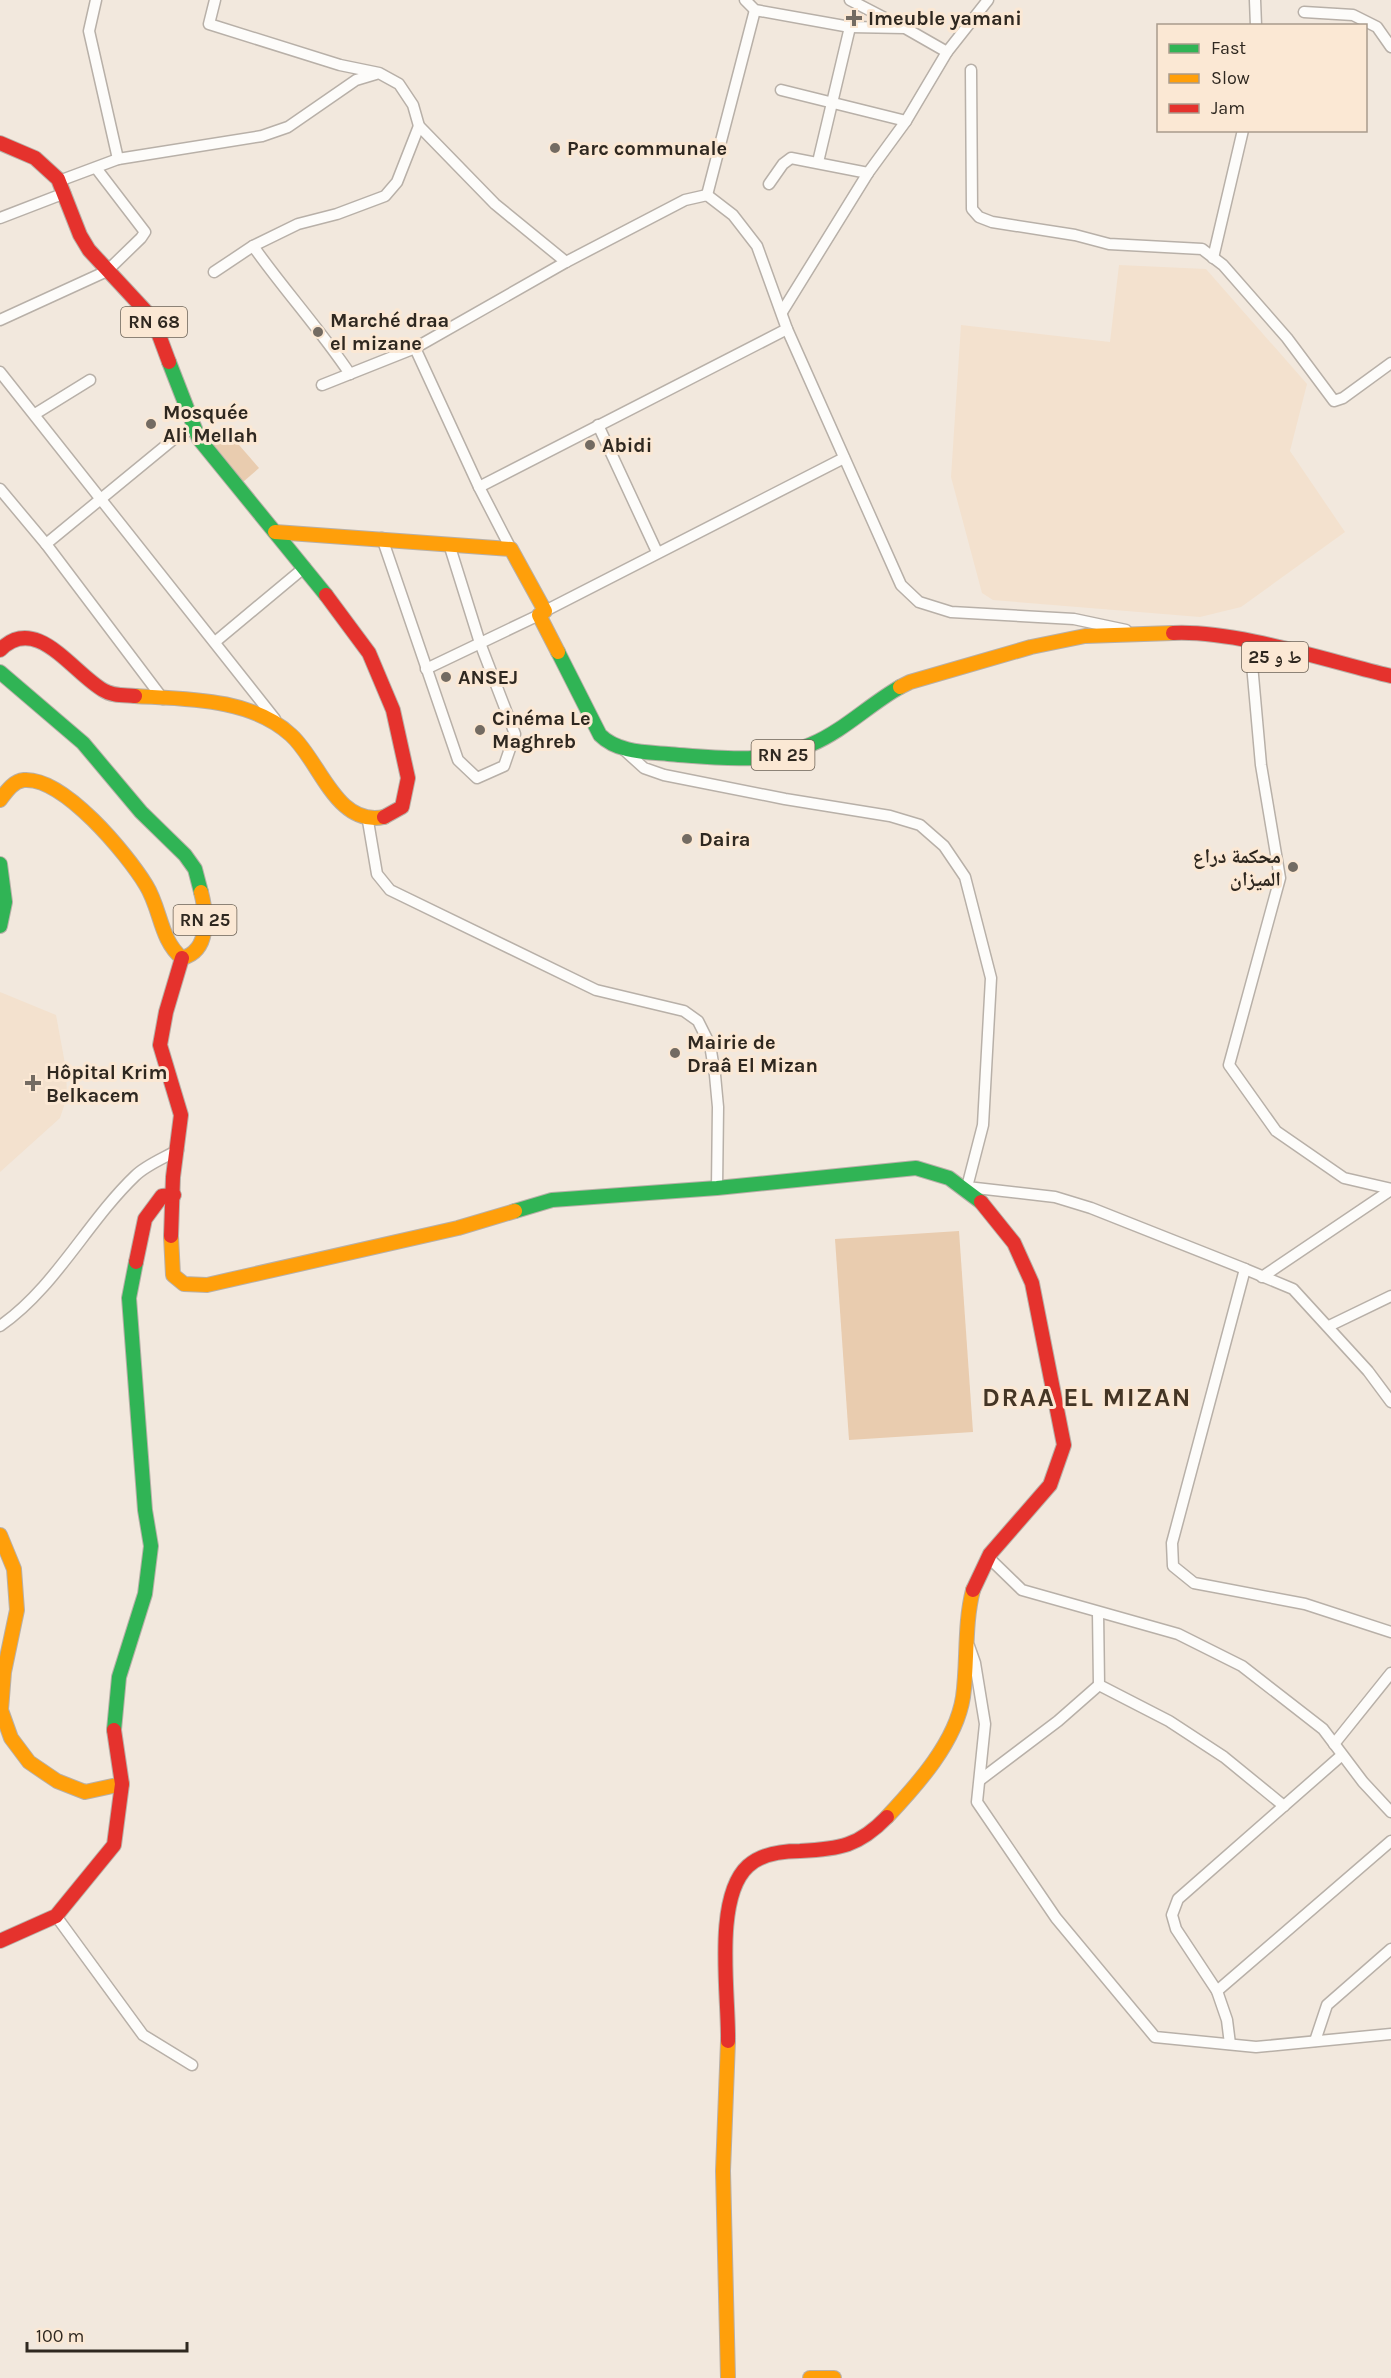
<svg xmlns="http://www.w3.org/2000/svg" width="1391" height="2378" font-family="Karla,'Noto Naskh Arabic',sans-serif">
	<style>
		.built { fill: #f3e1ce }
		.green { fill: #e9ccaf }
		.lines { fill: none; stroke-linecap: round; stroke-linejoin: round }
		.street-casing { stroke: #b8b0a8; stroke-width: 13 }
		.fast-casing { stroke: #b8b0a8; stroke-width: 16 }
		.slow-casing { stroke: #b8b0a8; stroke-width: 16 }
		.jam-casing { stroke: #b8b0a8; stroke-width: 16 }
		.street { stroke: #fdfcfa; stroke-width: 10 }
		.fast { stroke: #30b455; stroke-width: 14 }
		.slow { stroke: #ff9f0a; stroke-width: 14 }
		.jam { stroke: #e5322d; stroke-width: 14 }
		.poi-dot { fill: #736b62; stroke: #fbe8d4; stroke-width: 2 }
		.labels { text-anchor: middle; stroke-width: 6; stroke-linejoin: round; paint-order: stroke }
		.shield { fill: #fbe8d4; stroke: #6c6256; stroke-width: 1.5 }
		.shield-label { font-size: 18px; font-weight: bold; fill: #2f2820 }
		.poi-label { font-size: 20px; font-weight: bold; fill: #2f2820; stroke: #fbe8d4; text-anchor: start }
		.district-label { font-size: 26px; font-weight: bold; letter-spacing: 1.5px; fill: #443525; stroke: #fbe8d4 }
	</style>
	<rect width="100%" height="100%" fill="#f2e8dd"/>
	<g class="built">
		<polygon points="1119,265 1206,269 1307,384 1290,451 1345,532 1241,607 1200,617 993,600 982,593 951,477 961,325 1110,342"/>
		<polygon points="0,992 56,1015 66,1069 67,1097 60,1118 0,1172"/>
	</g>
	<g class="green">
		<polygon points="226,430 259,468 243,482 209,445"/>
		<polygon points="959,1231 973,1432 849,1440 835,1239"/>
	</g>
	<g class="lines">
		<defs>
			<g id="street">
				<polyline points="96,0 89,31 118,159"/>
				<polyline points="215,0 209,24 340,65 379,73 399,84 413,105 419,126 495,204 566,262"/>
				<polyline points="745,0 755,10 850,27 905,28 947,52"/>
				<polyline points="850,0 902,27"/>
				<polyline points="1255,0 1256,26"/>
				<polyline points="1304,12 1353,15 1377,27 1391,47"/>
				<polyline points="971,70 972,209 979,217 992,222 1075,235 1109,244 1202,249 1223,265 1287,338 1334,401 1343,398 1391,363"/>
				<polyline points="781,90 906,121"/>
				<polyline points="818,162 850,27"/>
				<polyline points="59,181 118,159 262,136 288,127 356,80 376,74"/>
				<polyline points="769,184 783,164 791,158 868,173"/>
				<polyline points="707,195 755,10"/>
				<polyline points="0,218 65,193"/>
				<polyline points="1213,258 1243,130"/>
				<polyline points="214,272 253,246"/>
				<polyline points="782,312 868,173 906,121 947,52 988,0"/>
				<polyline points="0,320 107,271 141,238 145,232 96,168"/>
				<polyline points="0,372 275,719"/>
				<path d="M350,374C320,329 284,290 253,246L298,224L337,214L385,196L397,182L419,126"/>
				<polyline points="322,385 415,348"/>
				<polyline points="35,414 90,380"/>
				<polyline points="598,425 657,552"/>
				<polyline points="479,487 787,329"/>
				<polyline points="0,489 46,544 163,699"/>
				<polyline points="382,538 458,760 477,778 504,766 515,734 480,643 449,544"/>
				<polyline points="46,544 175,438 193,428"/>
				<polyline points="511,549 479,487 415,348 566,262 685,200 707,195 733,215 757,246 787,329 901,585 919,602 951,612 1074,619 1126,630"/>
				<polyline points="545,611 844,458"/>
				<polyline points="215,642 305,567"/>
				<polyline points="1250,642 1261,765 1280,878 1229,1065 1276,1131 1344,1178 1391,1189"/>
				<polyline points="426,669 539,615"/>
				<polyline points="623,749 644,768 664,775 785,799 890,816 920,825 944,846 965,877 991,978 983,1125 967,1187 1055,1197 1091,1208 1245,1269"/>
				<polyline points="368,821 377,874 390,890 596,990 684,1011 698,1021 710,1045 715,1075 718,1107 717,1188"/>
				<polyline points="1262,1277 1391,1190"/>
				<path d="M0,1326C55,1288 87,1222 135,1176C146,1165 164,1158 178,1150"/>
				<polyline points="1329,1326 1391,1296"/>
				<polyline points="1391,1402 1368,1371 1293,1289 1245,1269 1172,1543 1173,1566 1194,1583 1305,1604 1391,1632"/>
				<polyline points="988,1557 1022,1590 1178,1634 1242,1666 1323,1729 1363,1782 1391,1812"/>
				<polyline points="1098,1612 1099,1685 1169,1721 1224,1757 1284,1806"/>
				<polyline points="969,1646 975,1663 985,1724 977,1802 1056,1918 1155,2037 1256,2047 1391,2034"/>
				<polyline points="1334,1744 1391,1673"/>
				<polyline points="980,1780 1058,1721 1099,1685"/>
				<polyline points="56,1916 143,2035 192,2065"/>
				<polyline points="1217,1991 1391,1841"/>
				<polyline points="1315,2041 1327,2005 1391,1949"/>
				<polyline points="1230,2044 1227,2020 1217,1991 1176,1929 1172,1915 1178,1899 1342,1755"/>
			</g>
			<g id="fast">
				<polyline points="169,362 199,439 326,595"/>
				<path d="M558,652L600,735C617,752 644,752 668,754C718,758 765,765 812,744C843,731 870,704 900,687"/>
				<polyline points="0,672 83,743 141,812 185,855 195,869 201,892"/>
				<polyline points="0,864 5,902 0,926"/>
				<polyline points="515,1211 552,1200 717,1188 916,1168 949,1178 981,1202"/>
				<polyline points="114,1730 119,1677 145,1594 151,1546 145,1510 129,1298 136,1262"/>
			</g>
			<g id="slow">
				<polyline points="275,532 511,549 545,611 539,615 558,652"/>
				<polyline points="900,687 910,682 1031,647 1085,636 1173,633"/>
				<path d="M135,696C186,699 251,698 291,735C320,761 336,827 384,817"/>
				<path d="M0,800C6,792 13,781 24,780C64,777 127,854 146,885C161,909 160,940 182,958C210,951 207,915 201,892"/>
				<polyline points="171,1236 173,1275 184,1284 207,1285 458,1228 515,1211"/>
				<polyline points="0,1535 14,1569 17,1610 4,1672 1,1710 11,1738 29,1762 57,1781 85,1792 122,1784"/>
				<path d="M887,1817C917,1785 956,1742 963,1697C968,1662 964,1625 973,1590"/>
				<polyline points="728,2041 723,2171 728,2378"/>
				<polyline points="810,2378 834,2378"/>
			</g>
			<g id="jam">
				<polyline points="0,143 35,158 58,179 80,235 89,250 153,319 169,362"/>
				<polyline points="326,595 369,653 393,710 408,778 402,807 384,817"/>
				<path d="M1173,633C1236,630 1328,661 1391,676"/>
				<path d="M0,650C36,613 72,672 103,690C112,696 124,695 135,696"/>
				<polyline points="171,1236 173,1177 181,1115 160,1045 166,1012 182,958"/>
				<polyline points="136,1262 145,1219 162,1196 174,1195"/>
				<polyline points="973,1590 990,1554 1050,1485 1064,1445 1032,1283 1014,1243 981,1202"/>
				<polyline points="0,1941 56,1916 114,1845 122,1784 114,1730"/>
				<path d="M728,2041C729,1996 713,1898 748,1866C762,1853 783,1851 800,1851C840,1849 859,1846 887,1817"/>
			</g>
		</defs>
		<use href="#street" class="street-casing"/>
		<use href="#fast" class="fast-casing"/>
		<use href="#slow" class="slow-casing"/>
		<use href="#jam" class="jam-casing"/>
		<use href="#street" class="street"/>
		<use href="#fast" class="fast"/>
		<use href="#slow" class="slow"/>
		<use href="#jam" class="jam"/>
	</g>
	<g class="poi-dot">
		<path d="M851 9h6v6h6v6h-6v6h-6v-6h-6v-6h6z"/>
		<circle cx="555" cy="148" r="6"/>
		<circle cx="318" cy="332" r="6"/>
		<circle cx="151" cy="424" r="6"/>
		<circle cx="590" cy="445" r="6"/>
		<circle cx="446" cy="677" r="6"/>
		<circle cx="480" cy="730" r="6"/>
		<circle cx="687" cy="839" r="6"/>
		<circle cx="1293" cy="867" r="6"/>
		<circle cx="675" cy="1053" r="6"/>
		<path d="M30 1074h6v6h6v6h-6v6h-6v-6h-6v-6h6z"/>
	</g>
	<g class="labels">
		<g class="shield">
			<rect x="121" y="307" width="66" height="30" rx="4.5"/>
			<rect x="1242" y="642" width="66" height="30" rx="4.5"/>
			<rect x="751.5" y="740" width="63" height="30" rx="4.5"/>
			<rect x="173.5" y="905" width="63" height="30" rx="4.5"/>
		</g>
		<g class="shield-label">
			<text x="154" y="328">RN 68</text>
			<text x="1275" y="663">ط و 25</text>
			<text x="783" y="761">RN 25</text>
			<text x="205" y="926">RN 25</text>
		</g>
		<g class="poi-label">
			<text x="868" y="25">Imeuble yamani</text>
			<text x="567" y="155">Parc communale</text>
			<text x="330" y="327">Marché draa<tspan x="330" dy="23">el mizane</tspan></text>
			<text x="163" y="419">Mosquée<tspan x="163" dy="23">Ali Mellah</tspan></text>
			<text x="602" y="452">Abidi</text>
			<text x="458" y="684">ANSEJ</text>
			<text x="492" y="725">Cinéma Le<tspan x="492" dy="23">Maghreb</tspan></text>
			<text x="699" y="846">Daira</text>
			<text x="1281" y="863" text-anchor="end">محكمة دراع<tspan x="1281" dy="23">الميزان</tspan></text>
			<text x="687" y="1049">Mairie de<tspan x="687" dy="23">Draâ El Mizan</tspan></text>
			<text x="46" y="1079">Hôpital Krim<tspan x="46" dy="23">Belkacem</tspan></text>
		</g>
		<g class="district-label">
			<text x="1087" y="1406">DRAA EL MIZAN</text>
		</g>
	</g>
	<rect x="1157" y="24" width="210" height="108" fill="#fbe8d4" stroke="#a99b8c" stroke-width="1.5"/>
	<rect x="1169" y="44" width="30" height="9" fill="#30b455" stroke="#a99b8c" stroke-width="1.5"/>
	<text x="1211" y="54" font-size="18" fill="#2f2820">Fast</text>
	<rect x="1169" y="74" width="30" height="9" fill="#ff9f0a" stroke="#a99b8c" stroke-width="1.5"/>
	<text x="1211" y="84" font-size="18" fill="#2f2820">Slow</text>
	<rect x="1169" y="104" width="30" height="9" fill="#e5322d" stroke="#a99b8c" stroke-width="1.5"/>
	<text x="1211" y="114" font-size="18" fill="#2f2820">Jam</text>
	<path d="M27 2342v9h160v-9" fill="none" stroke="#2f2820" stroke-width="3"/>
	<text x="36" y="2342" font-size="18" fill="#2f2820" stroke="#fbe8d4" stroke-width="4.5" paint-order="stroke">100 m</text>
</svg>
